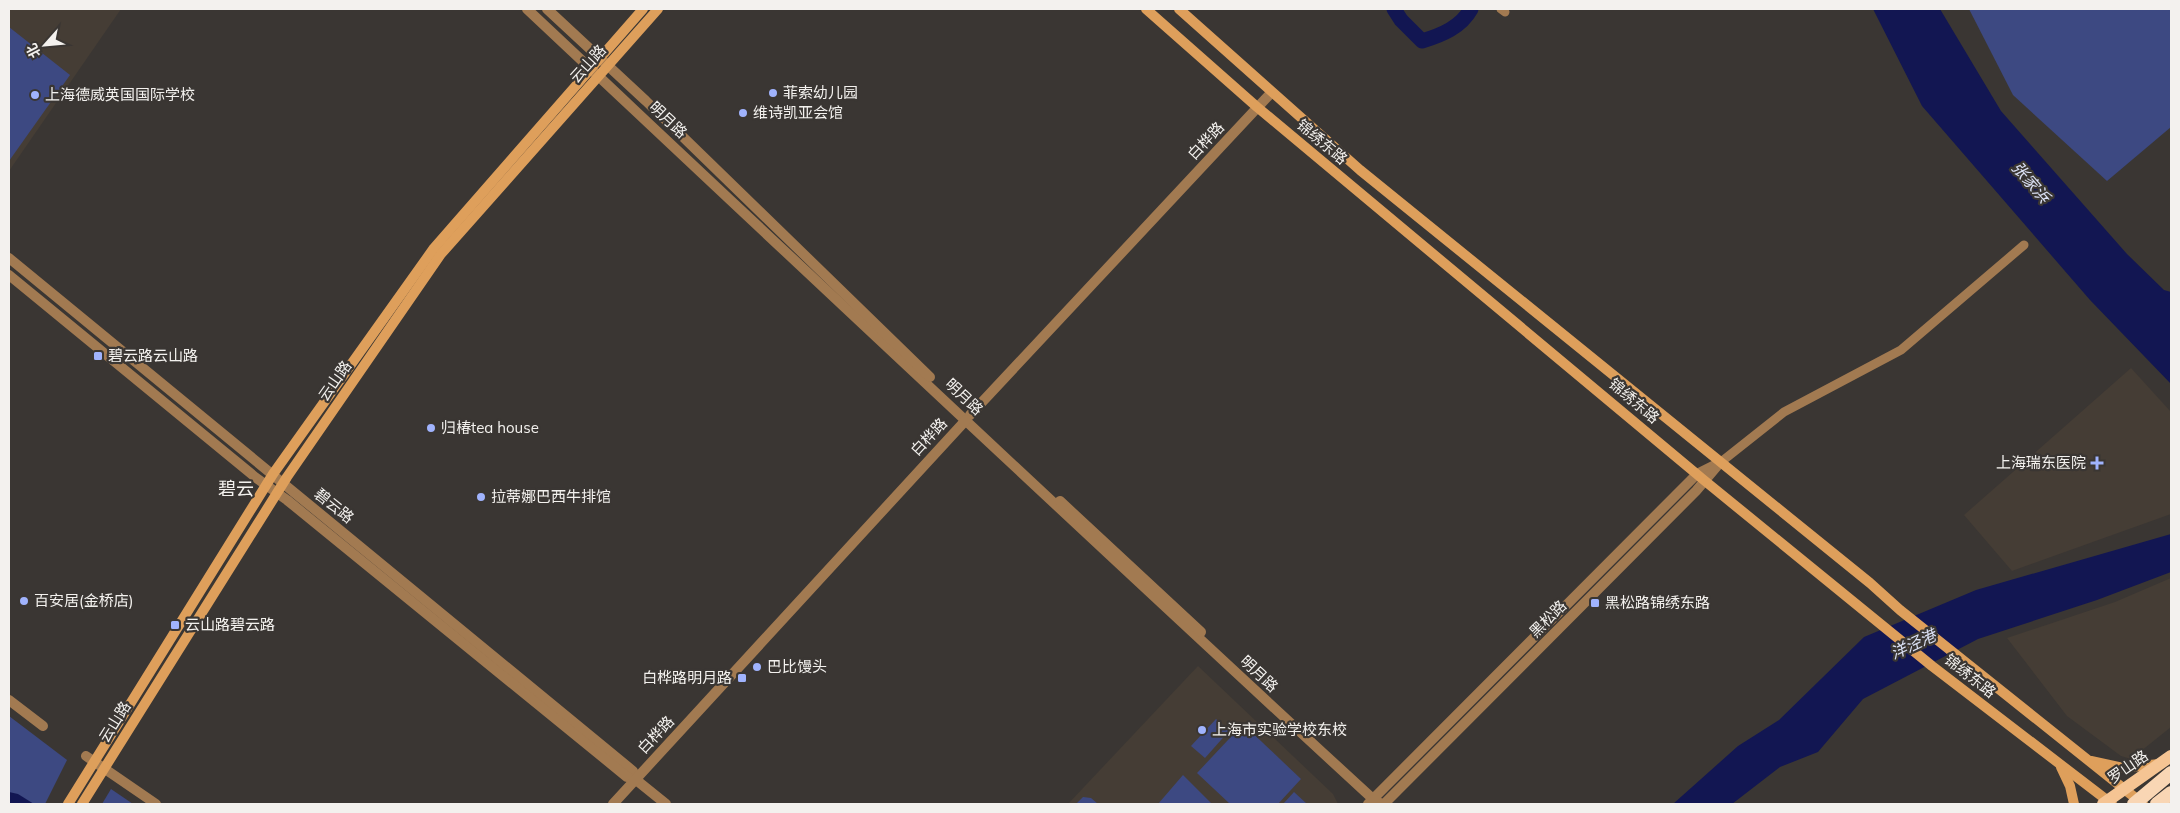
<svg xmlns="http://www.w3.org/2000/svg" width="2180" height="813" font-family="Mulish,'Noto Sans SC',sans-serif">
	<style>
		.built { fill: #453d35 }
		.green { fill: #3d4982 }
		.water { fill: #121652 }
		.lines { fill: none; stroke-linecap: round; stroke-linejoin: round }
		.river { stroke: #121652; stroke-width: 15 }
		.minor { stroke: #a27a51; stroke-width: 9 }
		.tertiary { stroke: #a27a51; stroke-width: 10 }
		.secondary { stroke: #de9f5b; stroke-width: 10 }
		.primary { stroke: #f5c493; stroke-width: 12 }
		.trunk { stroke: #f9d6b4; stroke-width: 14 }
		.trunk-bridge { stroke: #f9d6b4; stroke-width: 14 }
		.poi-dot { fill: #a0b3fd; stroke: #3a3633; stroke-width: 2 }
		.labels { text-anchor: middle; stroke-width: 4.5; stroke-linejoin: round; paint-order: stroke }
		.street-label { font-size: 15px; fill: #f3f1ee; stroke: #3a3633 }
		.poi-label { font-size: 15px; fill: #f3f1ee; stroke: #3a3633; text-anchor: start }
		.water-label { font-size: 16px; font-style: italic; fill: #dbe1f5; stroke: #3a3633 }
		.quarter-label { font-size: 18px; fill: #f3f1ee; stroke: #3a3633 }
	</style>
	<rect width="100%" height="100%" fill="#3a3633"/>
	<g class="built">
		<polygon points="9,9 121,9 9,171"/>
		<polygon points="2131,368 2171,412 2171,514 2012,571 1964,515"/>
		<polygon points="2171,578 2171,727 2131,759 2121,756 2067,716 2007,638 2115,602"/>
		<polygon points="1198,666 1333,794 1338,804 1068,804"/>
	</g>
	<g class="green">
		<polygon points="1969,9 2171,9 2171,127 2107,181 2013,95"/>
		<polygon points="9,27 70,75 9,161"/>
		<polygon points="9,716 67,760 45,804 9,804"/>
		<polygon points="1216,719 1229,731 1205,758 1191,746"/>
		<polygon points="1243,724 1301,779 1278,804 1230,804 1197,773"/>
		<polygon points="1183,775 1212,804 1158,804"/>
		<polygon points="111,789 133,804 102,804"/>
		<polygon points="1294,792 1307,804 1283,804"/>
		<polygon points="1083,797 1091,798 1098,804 1076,804"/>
	</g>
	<g class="water">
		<polygon points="1873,9 1940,9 2001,111 2127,254 2164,290 2171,292 2171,384 2090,300 1922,106"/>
		<polygon points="2171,534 2171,572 2097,600 1978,639 1863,699 1818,752 1780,767 1732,804 1673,804 1738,746 1779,720 1864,637 1976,590"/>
		<polygon points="9,792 18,794 34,804 11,804 9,803"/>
	</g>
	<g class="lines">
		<path class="river" d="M1394,9L1401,20L1422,41C1442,35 1461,27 1471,9"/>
		<g class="minor">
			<polyline points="1501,9 1505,12"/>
			<polyline points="1721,462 1784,412 1901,350 2024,245"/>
		</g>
		<g class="tertiary">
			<path d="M527,9C808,273 1089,538 1373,799L1382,804"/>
			<polyline points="547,9 646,101 930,377"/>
			<polyline points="9,258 633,771 635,779"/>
			<polyline points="9,275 255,477 287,500 627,777 635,779 666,804"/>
			<polyline points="970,415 1271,93"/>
			<polyline points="1060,501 1201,632"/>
			<polyline points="9,700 43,726"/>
			<polyline points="86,756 156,804"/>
			<polyline points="613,804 966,420"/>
			<polyline points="1368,804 1697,474 1721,462"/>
			<polyline points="1384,804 1696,491 1718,465"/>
		</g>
		<g class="secondary">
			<polyline points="1146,9 1257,107 1705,481 1932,666 2112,804"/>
			<polyline points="1179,9 1360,170 1870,583 1900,610 2143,804"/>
			<polyline points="2091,761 2123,768 2159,764"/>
			<polyline points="2061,767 2070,786 2074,804"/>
			<polyline points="68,804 273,474 434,248 643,9"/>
			<polyline points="82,804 287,477 441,254 658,9"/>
		</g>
		<polyline class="primary" points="2103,804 2171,756"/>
		<polyline class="trunk" points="2157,804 2171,793"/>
		<polyline class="trunk-bridge" points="2134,804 2171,773"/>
	</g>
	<g class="poi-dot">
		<circle cx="773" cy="93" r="5"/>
		<circle cx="35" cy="95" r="5"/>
		<circle cx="743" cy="113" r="5"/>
		<rect x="93" y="351" width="10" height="10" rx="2.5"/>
		<circle cx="431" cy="428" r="5"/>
		<path d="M2094.5 455.5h5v5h5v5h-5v5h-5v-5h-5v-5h5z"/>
		<circle cx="481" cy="497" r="5"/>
		<circle cx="24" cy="601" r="5"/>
		<rect x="1590" y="598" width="10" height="10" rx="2.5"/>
		<rect x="170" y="620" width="10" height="10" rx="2.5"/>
		<circle cx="757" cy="667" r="5"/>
		<rect x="737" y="673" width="10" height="10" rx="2.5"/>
		<circle cx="1202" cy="730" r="5"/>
	</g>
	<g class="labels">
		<g class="street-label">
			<text transform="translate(588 64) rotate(-48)" y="5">云山路</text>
			<text transform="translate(668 120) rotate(43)" y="5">明月路</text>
			<text transform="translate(1206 141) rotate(-47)" y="5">白桦路</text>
			<text transform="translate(1322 142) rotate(40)" y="5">锦绣东路</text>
			<text transform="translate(335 381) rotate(-55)" y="5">云山路</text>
			<text transform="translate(964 397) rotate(43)" y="5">明月路</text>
			<text transform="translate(1634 401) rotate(40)" y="5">锦绣东路</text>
			<text transform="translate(929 437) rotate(-47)" y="5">白桦路</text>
			<text transform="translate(334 506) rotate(39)" y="5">碧云路</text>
			<text transform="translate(1548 619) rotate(-45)" y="5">黑松路</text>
			<text transform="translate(1259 674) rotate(43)" y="5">明月路</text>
			<text transform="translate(1970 676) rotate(38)" y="5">锦绣东路</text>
			<text transform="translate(115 722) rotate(-58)" y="5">云山路</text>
			<text transform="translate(656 735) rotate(-47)" y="5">白桦路</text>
			<text transform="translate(2128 767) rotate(-35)" y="5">罗山路</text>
		</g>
		<g class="poi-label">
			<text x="783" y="98">菲索幼儿园</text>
			<text x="45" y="100">上海德威英国国际学校</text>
			<text x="753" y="118">维诗凯亚会馆</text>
			<text x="108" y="361">碧云路云山路</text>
			<text x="441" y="433">归椿tea house</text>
			<text x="2086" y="468" text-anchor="end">上海瑞东医院</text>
			<text x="491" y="502">拉蒂娜巴西牛排馆</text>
			<text x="34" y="606">百安居(金桥店)</text>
			<text x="1605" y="608">黑松路锦绣东路</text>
			<text x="185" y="630">云山路碧云路</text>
			<text x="767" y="672">巴比馒头</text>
			<text x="732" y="683" text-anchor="end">白桦路明月路</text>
			<text x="1212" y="735">上海市实验学校东校</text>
		</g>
		<g class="water-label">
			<text transform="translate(2031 182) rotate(49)" y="6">张家浜</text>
			<text transform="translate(1913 644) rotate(-25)" y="6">洋泾港</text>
		</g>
		<g class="quarter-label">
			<text x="236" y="495">碧云</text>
		</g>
	</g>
	<rect width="2180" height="813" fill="none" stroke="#f3f1ee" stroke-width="20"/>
	<g transform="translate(45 45) rotate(243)" stroke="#3a3633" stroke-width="4" paint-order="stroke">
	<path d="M0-4L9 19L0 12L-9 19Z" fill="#f3f1ee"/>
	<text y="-8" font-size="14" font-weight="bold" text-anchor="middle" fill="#f3f1ee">北</text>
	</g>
</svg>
